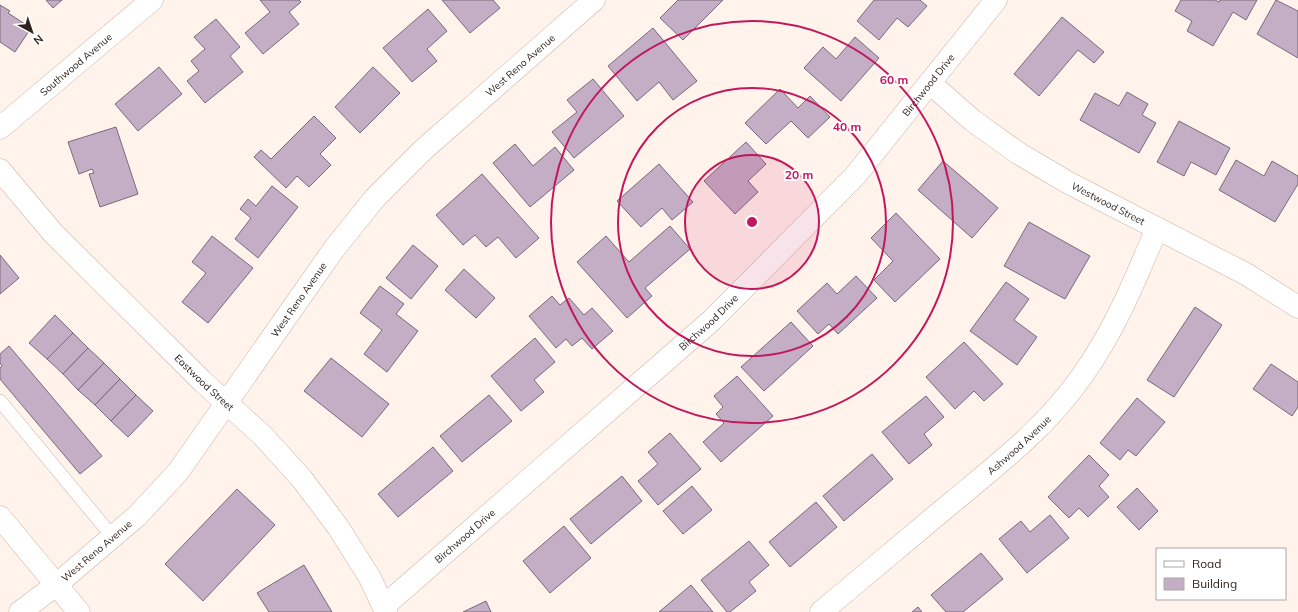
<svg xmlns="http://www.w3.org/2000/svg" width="1298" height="612" font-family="Mulish,sans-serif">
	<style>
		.building { fill: #c3aec5; stroke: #7b687c }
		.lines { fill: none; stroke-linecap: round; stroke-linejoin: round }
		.service-casing { stroke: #ccb2a0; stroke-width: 14 }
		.minor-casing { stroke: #ccb2a0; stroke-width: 23 }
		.tertiary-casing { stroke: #ccb2a0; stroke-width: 23 }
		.service { stroke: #fff; stroke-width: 13 }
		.minor { stroke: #fff; stroke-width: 22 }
		.tertiary { stroke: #fff; stroke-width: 22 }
		.ring { fill: none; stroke: #c2185b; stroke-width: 2 }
		.labels { text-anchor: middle; stroke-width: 4; stroke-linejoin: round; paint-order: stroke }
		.street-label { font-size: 10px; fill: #2e241d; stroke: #fff }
		.centre { fill: #c2185b; stroke: #fff; stroke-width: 2 }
		.ring-label { font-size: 12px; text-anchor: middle; font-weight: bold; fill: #c2185b; stroke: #fff; stroke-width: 4; stroke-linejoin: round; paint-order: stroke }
	</style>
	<rect width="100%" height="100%" fill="#fff3ec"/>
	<g class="building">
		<polygon points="46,0 62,0 53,8"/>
		<polygon points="260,0 299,0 301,2 289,12 299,24 263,54 245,33 270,12"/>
		<polygon points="442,0 493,0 500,8 470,33"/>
		<polygon points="678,0 723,0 683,40 660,18"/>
		<polygon points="874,0 920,0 927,6 908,27 897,18 879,40 857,21"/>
		<polygon points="1181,0 1215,0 1219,2 1220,0 1257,0 1246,20 1233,12 1213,46 1187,31 1192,21 1175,11"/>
		<polygon points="1276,0 1298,11 1298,58 1257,34"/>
		<polygon points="0,5 10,11 8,13 31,28 15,52 0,42"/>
		<polygon points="428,9 447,31 427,49 437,61 412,82 383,48"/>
		<polygon points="1062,17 1104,52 1094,63 1078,50 1039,96 1014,74"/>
		<polygon points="216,19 240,47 230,56 243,72 205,103 187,81 199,71 191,61 205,49 194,37"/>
		<polygon points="653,28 697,81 673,100 659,82 637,101 608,66"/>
		<polygon points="855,37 879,58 841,101 804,68 823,47 836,59"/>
		<polygon points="159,67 182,94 138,131 115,104"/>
		<polygon points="373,67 400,93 360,133 335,107"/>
		<polygon points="593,79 624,116 574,158 552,132 577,112 567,100"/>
		<polygon points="780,89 798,108 810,96 830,117 808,138 791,121 766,144 745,123"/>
		<polygon points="1127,92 1148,104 1142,115 1156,123 1139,153 1080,120 1095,93 1119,106"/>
		<polygon points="314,116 336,138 320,154 331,165 309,187 297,176 286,188 254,157 261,150 271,159"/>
		<polygon points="1179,121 1230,148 1216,175 1191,162 1184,176 1157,162"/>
		<polygon points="116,127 138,194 100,207 89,174 94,173 92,169 79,174 68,142"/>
		<polygon points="746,142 766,164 748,181 758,192 735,214 704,181"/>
		<polygon points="515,144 533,166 555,147 574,170 530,207 493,163"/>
		<polygon points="1236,160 1264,176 1272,161 1298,176 1298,184 1275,222 1219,190"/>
		<polygon points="943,161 998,208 972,238 918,190"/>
		<polygon points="659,164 693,202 672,220 662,208 641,227 617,201"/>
		<polygon points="482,174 539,238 516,258 498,237 486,247 475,235 463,245 436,215"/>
		<polygon points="272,186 298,207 258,258 235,239 251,218 240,209 248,199 256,206"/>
		<polygon points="896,213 940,259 895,302 874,280 893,261 871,238"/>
		<polygon points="1029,222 1090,256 1065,299 1004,266"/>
		<polygon points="670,226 690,249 645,288 652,296 627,318 577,262 606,236 629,262"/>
		<polygon points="212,236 253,268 208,323 182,302 206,273 192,262"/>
		<polygon points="413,245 438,266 411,299 386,278"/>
		<polygon points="0,255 19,278 0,294"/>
		<polygon points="464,269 495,298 476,318 445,290"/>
		<polygon points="856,276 877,298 838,334 829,324 818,334 797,311 827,283 837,294"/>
		<polygon points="1006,282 1029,299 1014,320 1037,337 1017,365 970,331"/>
		<polygon points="380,286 404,304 396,314 418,331 387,372 364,354 382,330 360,313"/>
		<polygon points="552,296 560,305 569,298 584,315 592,308 613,331 592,349 582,338 572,346 566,339 556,348 529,316"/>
		<polygon points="1195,307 1222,325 1174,397 1147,380"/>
		<polygon points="55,315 73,333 47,359 29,343"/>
		<polygon points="791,322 813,346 764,391 741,367"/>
		<polygon points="73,333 88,348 63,374 47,359"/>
		<polygon points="535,338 555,362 534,380 544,392 521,411 491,376"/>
		<polygon points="964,342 1003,384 984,401 974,391 955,409 926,377"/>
		<polygon points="9,346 102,456 80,474 0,379 0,368 2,366 0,363 0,354"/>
		<polygon points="88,348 104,363 78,390 63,374"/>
		<polygon points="331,358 389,404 362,437 304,391"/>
		<polygon points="104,363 120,379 95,405 78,390"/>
		<polygon points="1271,364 1298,382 1298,407 1292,416 1253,389"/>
		<polygon points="737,376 773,416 721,462 703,442 724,423 716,414 723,407 714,396"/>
		<polygon points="120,379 136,395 111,421 95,405"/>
		<polygon points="136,395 153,411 128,437 111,421"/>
		<polygon points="489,395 512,421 462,462 440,436"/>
		<polygon points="926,396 944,417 924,434 932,445 909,464 882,432"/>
		<polygon points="1137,398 1165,422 1136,456 1128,450 1120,460 1100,443"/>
		<polygon points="670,433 701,469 658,505 638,481 658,464 648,452"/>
		<polygon points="433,447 453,471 398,517 378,494"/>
		<polygon points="872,454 893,479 844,521 823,496"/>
		<polygon points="1089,455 1109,475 1099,486 1109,497 1088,517 1079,508 1069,518 1048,497"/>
		<polygon points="622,476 642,501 591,544 570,519"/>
		<polygon points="692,486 712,510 683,534 663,511"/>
		<polygon points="1137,488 1158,511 1139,530 1117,507"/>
		<polygon points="237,489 275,525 203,601 165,564"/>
		<polygon points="816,502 837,527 790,567 769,542"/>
		<polygon points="1050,515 1069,538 1027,573 999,539 1021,521 1030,532"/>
		<polygon points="564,526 591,558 550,593 523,561"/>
		<polygon points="749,541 769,565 749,582 756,591 730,612 727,612 701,580"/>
		<polygon points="981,553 1003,579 963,612 946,612 931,595"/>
		<polygon points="304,565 332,612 269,612 257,593"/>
		<polygon points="691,585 713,612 659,612"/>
		<polygon points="486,601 491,612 463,612"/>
		<polygon points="918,607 922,612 912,612"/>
	</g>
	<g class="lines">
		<defs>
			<polyline id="service" points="0,401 112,536"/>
			<g id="minor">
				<path id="s1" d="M930,83L972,120L1018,153L1067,182L1246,274L1298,307"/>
				<path id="s2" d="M0,128L152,0"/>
				<path id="s3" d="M0,170L53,233L203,382L262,435L302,479L338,527L370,578L386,612"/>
				<path id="s4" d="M384,606L711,321L855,176L996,0"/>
				<path id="s5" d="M20,612L56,585L137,516L178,472L334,249L375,198L423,150L594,0"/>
				<path id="s6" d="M821,612C866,575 910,537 955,500C1001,462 1048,425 1082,376C1115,330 1135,280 1157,228"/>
			</g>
			<polyline id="tertiary" points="0,517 79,612"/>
		</defs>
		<use href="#service" class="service-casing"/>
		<use href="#minor" class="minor-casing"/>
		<use href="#tertiary" class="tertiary-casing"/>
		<use href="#service" class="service"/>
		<use href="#minor" class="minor"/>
		<use href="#tertiary" class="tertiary"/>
	</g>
	<circle cx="752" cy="222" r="67" fill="#c2185b" fill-opacity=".12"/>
	<g class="ring">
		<circle cx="752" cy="222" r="67"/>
		<circle cx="752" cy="222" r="134"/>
		<circle cx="752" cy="222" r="201"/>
	</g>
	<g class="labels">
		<g class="street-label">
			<text dy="4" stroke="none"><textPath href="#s2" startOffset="99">Southwood Avenue</textPath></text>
			<text dy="4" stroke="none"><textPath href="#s5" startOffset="746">West Reno Avenue</textPath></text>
			<text dy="4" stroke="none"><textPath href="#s4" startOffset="755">Birchwood Drive</textPath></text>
			<text dy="4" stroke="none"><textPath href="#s1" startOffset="216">Westwood Street</textPath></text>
			<text dy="4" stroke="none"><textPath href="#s5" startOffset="422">West Reno Avenue</textPath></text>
			<text dy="4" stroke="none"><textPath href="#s4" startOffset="431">Birchwood Drive</textPath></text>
			<text dy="4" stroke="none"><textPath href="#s3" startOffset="295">Eastwood Street</textPath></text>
			<text dy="4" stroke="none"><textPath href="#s6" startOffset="259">Ashwood Avenue</textPath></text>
			<text dy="4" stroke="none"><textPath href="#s4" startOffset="107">Birchwood Drive</textPath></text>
			<text dy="4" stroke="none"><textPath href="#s5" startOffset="98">West Reno Avenue</textPath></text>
		</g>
	</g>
	<circle cx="752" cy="222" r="6" class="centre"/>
	<g class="ring-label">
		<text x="894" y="84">60 m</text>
		<text x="847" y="131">40 m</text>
		<text x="799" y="179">20 m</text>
	</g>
	<rect x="1156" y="548" width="130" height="52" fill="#ffffff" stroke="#aba7a5"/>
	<rect x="1164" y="561" width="20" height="6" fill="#ffffff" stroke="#aba7a5"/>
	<text x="1192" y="568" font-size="12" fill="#2e241d">Road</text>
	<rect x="1164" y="578" width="20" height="12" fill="#c3aec5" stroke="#aba7a5"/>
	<text x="1192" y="588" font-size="12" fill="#2e241d">Building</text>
	<g transform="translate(32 32) rotate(140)" stroke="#ffffff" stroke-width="3" paint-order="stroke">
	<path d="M0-3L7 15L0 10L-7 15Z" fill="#2e241d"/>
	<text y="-6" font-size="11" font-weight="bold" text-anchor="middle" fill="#2e241d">N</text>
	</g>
</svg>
